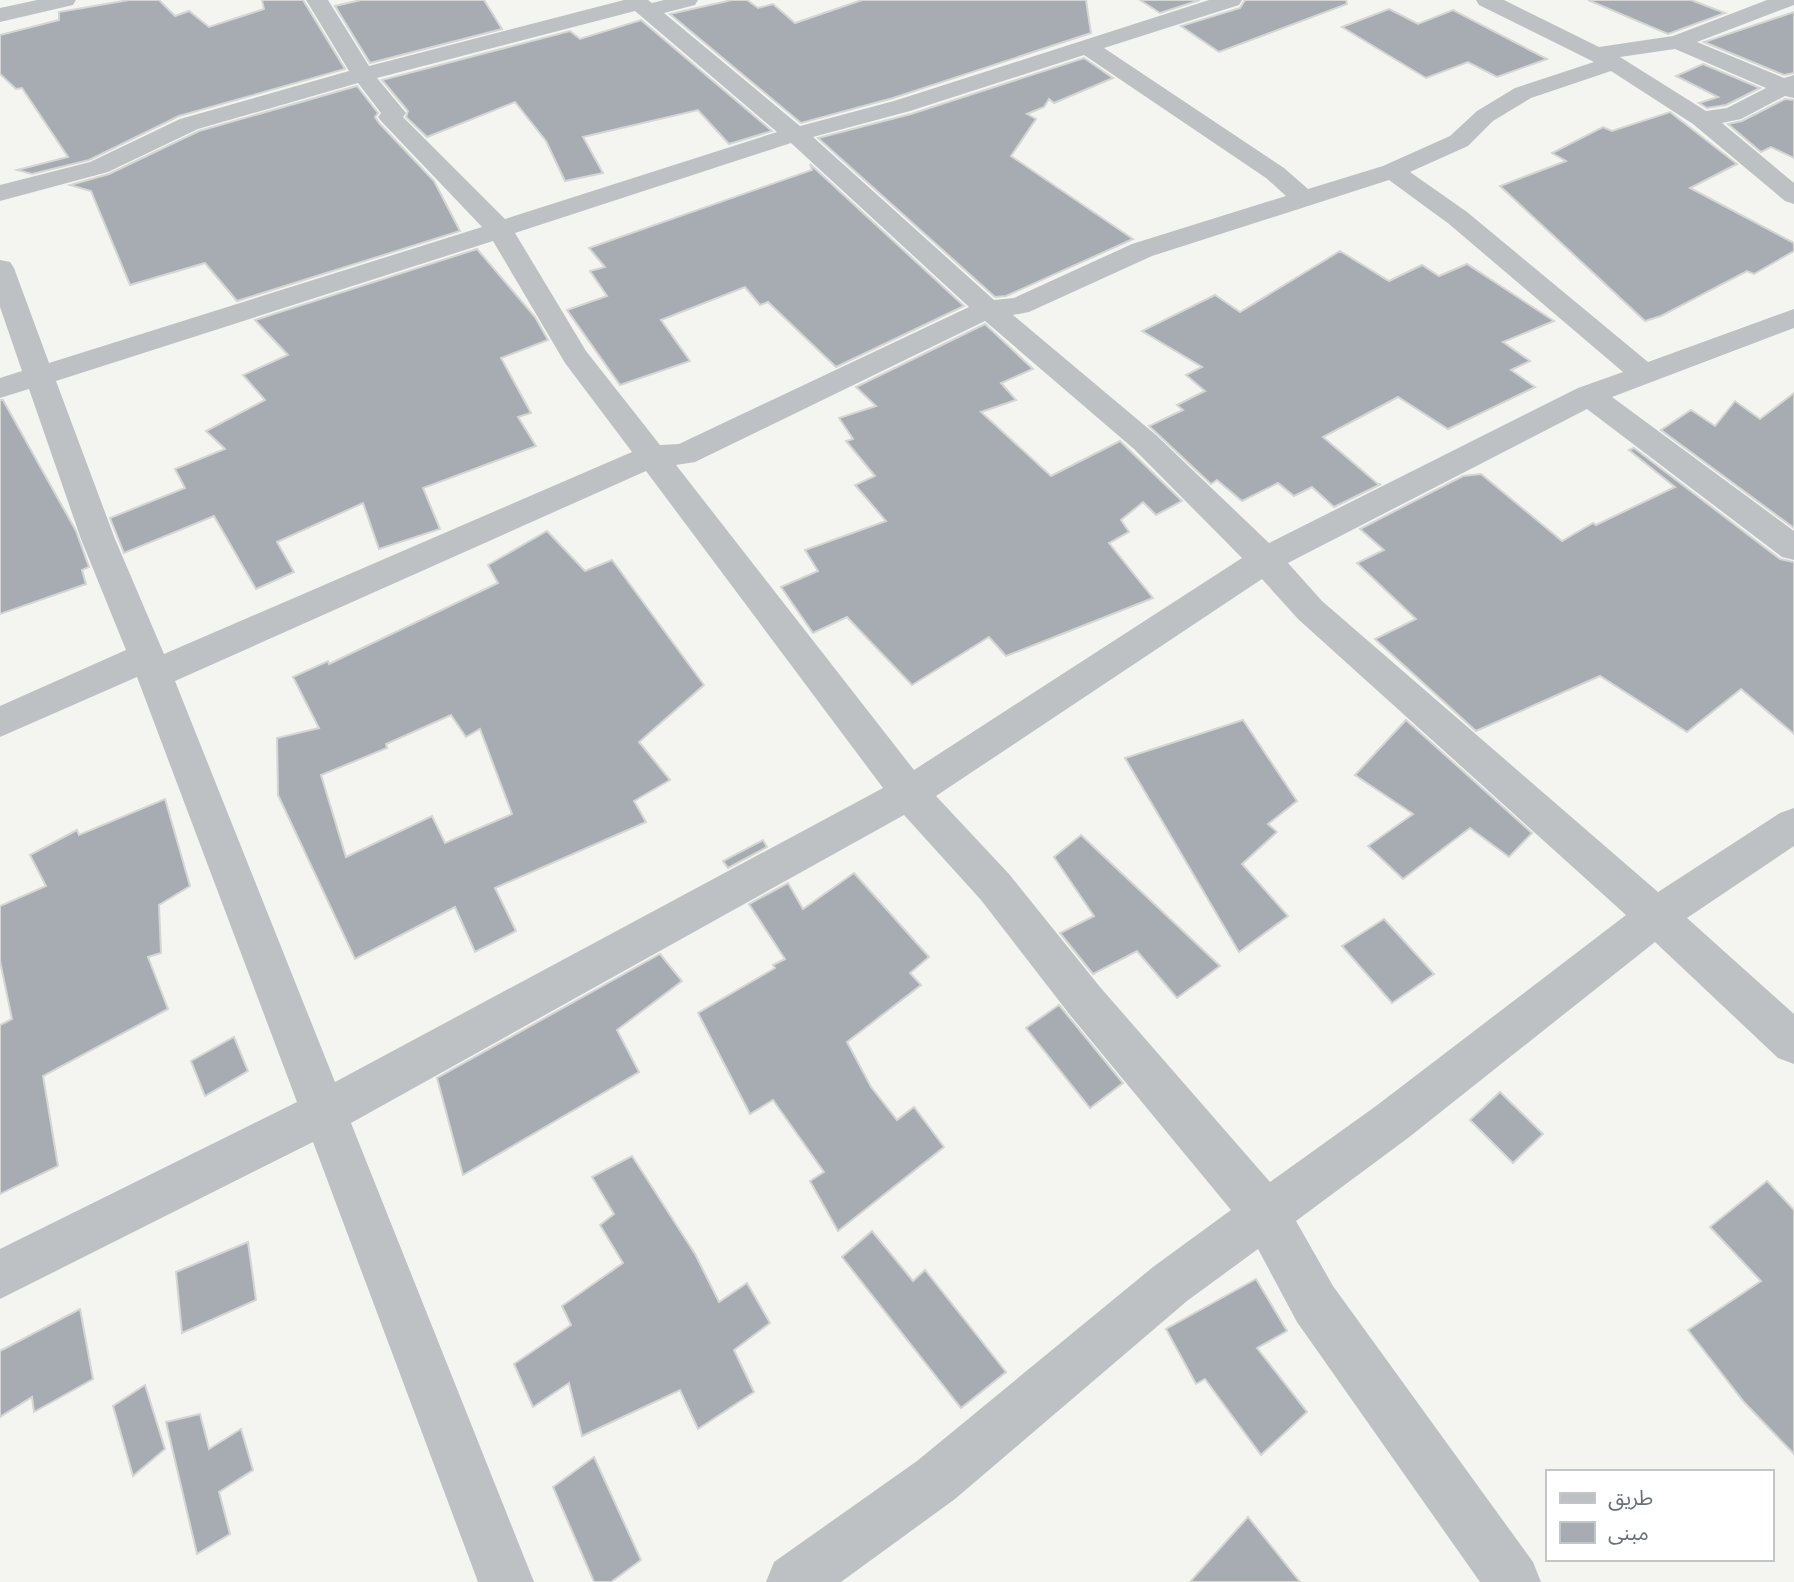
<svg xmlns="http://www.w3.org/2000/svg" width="1794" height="1582" font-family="Ubuntu,'Noto Sans Arabic',sans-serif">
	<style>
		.building { fill: #a7acb2; stroke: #d5d6d4; stroke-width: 2; fill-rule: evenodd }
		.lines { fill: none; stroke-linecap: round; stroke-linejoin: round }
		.street { fill: #bec1c4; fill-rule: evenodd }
	</style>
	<rect width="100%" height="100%" fill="#f4f4f1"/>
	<g class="building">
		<polygon points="129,0 159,0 175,16 189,11 209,27 264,9 262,0 303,0 345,69 179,116 89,160 32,174 17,170 68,157 22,88 16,89 0,74 0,35 59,20 59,12"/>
		<polygon points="361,0 484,0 502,29 370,63 335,6"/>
		<polygon points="732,0 747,0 758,8 773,4 795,23 862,0 1086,0 1091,33 893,98 801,123 670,14"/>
		<polygon points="1140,0 1200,0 1160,13"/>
		<polygon points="1245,0 1346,0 1347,4 1219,52 1181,26 1240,8"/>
		<polygon points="1588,0 1691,0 1725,13 1668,34"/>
		<polygon points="1389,9 1418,24 1453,10 1547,59 1497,77 1468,62 1426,78 1342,27"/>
		<polygon points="1794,12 1794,73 1784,75 1704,42"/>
		<polygon points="641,20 772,131 729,144 698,110 583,137 603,173 565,181 546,141 515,102 427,137 406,117 408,111 382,80 570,31 580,39"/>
		<polygon points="1084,58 1113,78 1054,103 1049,99 1044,107 1027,114 1036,119 1011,156 1133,239 1006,296 995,297 818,138 911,114"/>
		<polygon points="1703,64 1760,88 1726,105 1707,108 1699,103 1718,97 1676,76"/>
		<polygon points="357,86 378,113 375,117 380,124 434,181 460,231 237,301 205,263 130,285 91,191 70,185 109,174 199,131"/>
		<polygon points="1785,99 1794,100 1794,158 1771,147 1761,152 1728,124 1742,121"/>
		<polygon points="1670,112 1737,164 1690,188 1794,243 1794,251 1754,274 1747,271 1661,316 1645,321 1500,186 1566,161 1552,153 1603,127 1612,131"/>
		<polygon points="810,164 964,306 836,367 768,302 760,305 745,287 661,320 690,361 620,385 567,310 607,296 590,271 605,267 589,248 812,170"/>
		<polygon points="477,249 535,317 548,340 501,358 531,413 518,417 536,446 423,488 440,529 379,549 363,503 277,542 294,572 256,589 214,516 124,553 110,518 185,488 175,469 225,449 206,431 265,400 243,375 288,355 255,320"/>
		<polygon points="1340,251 1389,281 1422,265 1439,276 1467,264 1554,321 1503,342 1530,361 1511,370 1535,387 1448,429 1398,397 1323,437 1378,484 1381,484 1334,507 1312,487 1294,496 1278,483 1242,501 1217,480 1211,484 1149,426 1183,410 1177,405 1205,391 1186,375 1202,367 1142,331 1215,295 1240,312"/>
		<polygon points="985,324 1033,369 1001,383 1016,400 981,412 1051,476 1120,441 1182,501 1156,515 1143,502 1121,520 1129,532 1109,543 1153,598 1006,656 989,637 912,685 847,617 813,633 781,587 818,571 805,550 886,521 855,485 875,476 846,441 853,439 839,418 876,406 856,387"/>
		<polygon points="1794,393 1794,528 1661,430 1691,410 1715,426 1735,401 1760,419"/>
		<polygon points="0,400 3,400 76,531 89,567 82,570 86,584 0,614"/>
		<polygon points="1634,448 1780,559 1794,562 1794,734 1741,689 1687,732 1600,676 1476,731 1375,639 1416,619 1357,563 1384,550 1360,529 1463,476 1481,474 1562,541 1593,523 1596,525 1675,487 1629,450"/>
		<path d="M547,531L585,571L612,560L704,685L639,742L670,780L634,801L646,822L495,888L516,931L475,952L455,907L355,959L278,795L277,738L319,728L293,677L328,661L329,664L498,583L488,565ZM451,715L466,737L480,729L512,814L445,843L432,816L346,857L321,775L387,748L386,744Z"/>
		<polygon points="1243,720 1297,801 1268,824 1277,832 1242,864 1288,916 1239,952 1125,758"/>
		<polygon points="1406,720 1532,833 1509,857 1470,828 1403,879 1368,846 1413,814 1355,775"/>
		<polygon points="165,799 190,886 159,905 161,953 148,957 168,1009 43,1076 58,1166 0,1194 0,1025 12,1019 0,961 0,906 46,886 30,855 77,830 79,835"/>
		<polygon points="1081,835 1220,966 1177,998 1137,951 1093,974 1060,933 1094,916 1054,857"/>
		<polygon points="763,840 767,847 728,868 723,861"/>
		<polygon points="854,873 929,957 910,973 921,985 847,1042 871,1087 897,1120 914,1107 944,1147 838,1231 810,1181 824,1172 773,1100 750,1114 698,1013 775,968 773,965 785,959 749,904 788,883 803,909"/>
		<polygon points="1384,919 1434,974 1392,1003 1342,946"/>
		<polygon points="660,954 682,981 617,1030 639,1072 463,1175 437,1078"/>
		<polygon points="1059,1005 1123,1083 1090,1108 1026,1028"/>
		<polygon points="234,1037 248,1071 205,1096 191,1061"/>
		<polygon points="1500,1092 1543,1134 1513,1163 1470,1120"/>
		<polygon points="632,1156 695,1254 719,1302 747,1283 770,1323 734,1350 754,1392 698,1429 680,1390 582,1436 569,1383 533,1407 514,1364 571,1325 562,1306 623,1263 600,1225 614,1214 592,1177"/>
		<polygon points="1767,1181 1794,1210 1794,1454 1744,1402 1688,1330 1761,1281 1710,1227"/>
		<polygon points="872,1231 913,1281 925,1270 1006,1372 961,1408 842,1257"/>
		<polygon points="248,1242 256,1300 182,1333 176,1272"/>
		<polygon points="1256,1279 1287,1331 1257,1348 1307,1412 1261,1455 1205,1379 1196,1384 1166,1329"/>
		<polygon points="80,1309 93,1379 34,1412 32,1397 0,1417 0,1351"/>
		<polygon points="145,1385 165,1449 133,1476 113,1406"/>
		<polygon points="200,1414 209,1449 241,1429 253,1470 219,1492 230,1534 197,1554 166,1422"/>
		<polygon points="594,1457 641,1560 611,1582 594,1582 553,1487"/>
		<polygon points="1248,1517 1300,1582 1190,1582"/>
	</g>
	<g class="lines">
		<g class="street">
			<polygon points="37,0 76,0 73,5 0,22 0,8"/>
			<path d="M306,0H328L369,66L624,0H648L652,3L664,0H698L695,5L664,13L800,126L894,101L1209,0H1242L1239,5L1104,48L1284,168L1308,189L1383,166L1450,136L1477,111L1515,88L1594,62L1479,5L1476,0H1504L1599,47L1673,36L1767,0H1794V5L1697,42L1784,78L1794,75V98L1785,96L1741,119L1722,123L1794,183V204L1785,201L1693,124L1611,71L1531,98L1493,121L1468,146L1410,172L1467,212L1648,362L1794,309V328L1612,397L1794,531V560L1782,557L1587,409L1288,563L1322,601L1658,892L1780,813L1794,808V846L1687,918L1794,1014V1064L1778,1058L1655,942L1408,1138L1296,1221L1333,1286L1533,1562L1541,1582H1480L1297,1322L1258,1249L1187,1301L955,1499L841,1582H766L774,1562L917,1461L1153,1267L1231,1210L1070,1015L981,900L904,815L351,1123L534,1582H478L313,1142L0,1299V1249L297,1102L137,677L0,737V706L126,650L81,539L29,389L0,398V378L22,371L0,307V260L10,262L14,268L49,363L482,227L382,122L378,117L381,113L358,83L198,129L108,172L0,201V185L90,162L180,119L349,71ZM635,11L777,132L505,219L403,117L406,113L377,78ZM1675,49L1766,88L1727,108L1706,111L1620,57ZM1084,55L1266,178L1286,196L1132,244L1014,298L994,300L813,137L910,111ZM791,143L969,307L679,444L660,445L586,351L515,233ZM1389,180L1449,224L1623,372L1578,388L1269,543L1156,435L1013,315L1029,312L1152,256ZM493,241L565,363L632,452L164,654L115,539L56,381ZM985,321L1134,449L1242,558L914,770L676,465L695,462ZM646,471L883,788L335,1082L175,681ZM1262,579L1298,619L1626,915L1376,1106L1270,1182L1100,987L1009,874L936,796Z"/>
		</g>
	</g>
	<rect x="1546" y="1470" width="228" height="91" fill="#ffffff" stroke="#c2c6cb" stroke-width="2"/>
	<rect x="1560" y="1493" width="35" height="10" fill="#bec1c4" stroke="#c2c6cb" stroke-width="2"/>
	<text x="1608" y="1505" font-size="21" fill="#67707e">طريق</text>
	<rect x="1560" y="1522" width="35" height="21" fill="#a7acb2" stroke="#c2c6cb" stroke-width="2"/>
	<text x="1608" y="1540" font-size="21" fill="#67707e">مبنى</text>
</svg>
